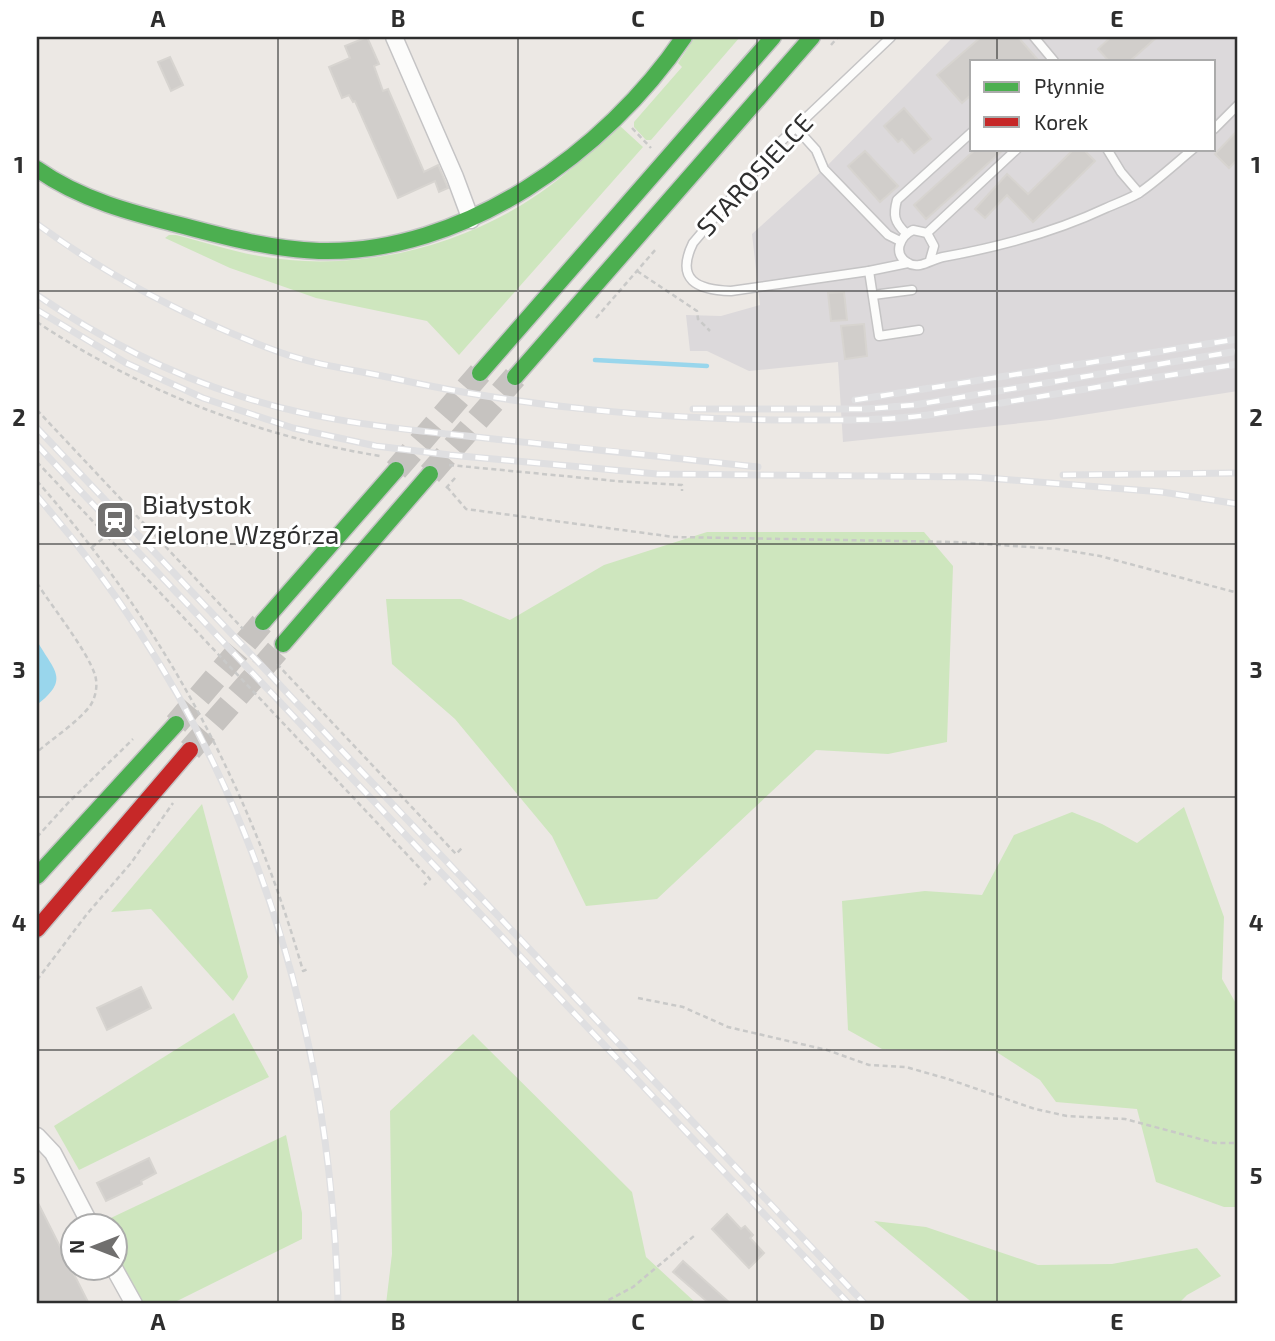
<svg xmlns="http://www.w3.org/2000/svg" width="1275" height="1341" font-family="'Exo 2',sans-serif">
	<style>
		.industrial { fill: #dcd9db; fill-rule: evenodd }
		.green { fill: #cee6be }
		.water { fill: #99d6ec }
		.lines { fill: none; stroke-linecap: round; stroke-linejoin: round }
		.stream { stroke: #99d6ec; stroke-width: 4.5 }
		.building { fill: #d1cecb; stroke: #d7d4d0; stroke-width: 2 }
		.primary-tunnel { stroke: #c6c3c0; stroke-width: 24; stroke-dasharray: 24 12; stroke-linecap: butt }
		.lane-casing { stroke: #c5c4c5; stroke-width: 11 }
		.street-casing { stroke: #c5c4c5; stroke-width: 19 }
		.fast-casing { stroke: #c5c4c5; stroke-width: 19 }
		.jam-casing { stroke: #c5c4c5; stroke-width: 19 }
		.path { stroke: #c9c9c8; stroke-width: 2.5; stroke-dasharray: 5 3.5; stroke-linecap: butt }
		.lane { stroke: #fcfcfb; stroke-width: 8 }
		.street { stroke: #fcfcfb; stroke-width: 16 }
		.fast { stroke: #4caf50; stroke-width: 16 }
		.jam { stroke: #c62828; stroke-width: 16 }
		.rail-casing { stroke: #dfdfe1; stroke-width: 7 }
		.rail { stroke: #fff; stroke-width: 4.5; stroke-dasharray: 13; stroke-linecap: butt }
		.grid { fill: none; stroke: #2e2e2e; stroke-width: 2; stroke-opacity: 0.55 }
		.labels { text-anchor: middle; stroke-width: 6; stroke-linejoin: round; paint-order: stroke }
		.street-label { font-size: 26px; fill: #2e2e2e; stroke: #fff }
		.poi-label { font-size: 26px; fill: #2e2e2e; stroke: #fff; text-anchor: start }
		.neatline { fill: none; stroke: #2e2e2e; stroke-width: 2.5 }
		.grid-label { font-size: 23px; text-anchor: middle; font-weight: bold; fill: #2e2e2e }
	</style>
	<rect width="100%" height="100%" fill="#ece8e4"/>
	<path class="industrial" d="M953,37H1238V391L1050,420L843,442L838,362L749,371L707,351H690L686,315L721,316L760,305L752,234L824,169ZM972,61H1214V149H972Z"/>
	<g class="green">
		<polygon points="695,37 740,37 651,140 646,140 634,127 634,122 682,67 678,63"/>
		<path d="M620,126L643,147L459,355L427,321L316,298L230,268L165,238L169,235H176C203,242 231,251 259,256C359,274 470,246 551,185C575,167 598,145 620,126Z"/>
		<polygon points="707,532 924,532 953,566 947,742 888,754 816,750 657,899 586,906 552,836 455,719 392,664 386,599 461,599 510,620 604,565"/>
		<polygon points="202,804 248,977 233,1001 151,909 111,912"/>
		<polygon points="1184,807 1224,917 1222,979 1238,1007 1238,1207 1224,1207 1156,1182 1137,1109 1056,1102 1040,1080 995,1051 882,1049 848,1030 842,901 925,891 982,895 1014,835 1072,812 1102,824 1137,843"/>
		<polygon points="234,1013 269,1077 79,1170 54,1126"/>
		<polygon points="473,1034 632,1192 646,1257 697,1304 386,1304 392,1254 390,1111"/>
		<polygon points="286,1135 302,1213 302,1239 171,1304 139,1304 116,1260 116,1226 96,1225"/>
		<polygon points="874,1221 926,1227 1038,1265 1112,1264 1197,1248 1221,1276 1187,1295 1178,1304 974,1304"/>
	</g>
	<path class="water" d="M37,641C55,672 70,679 37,705Z"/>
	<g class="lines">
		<polyline class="stream" points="595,360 707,366"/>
	</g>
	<g class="building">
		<polygon points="367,37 379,64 374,66 383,91 388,89 424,172 438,165 448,188 439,192 435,181 398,198 355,101 353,102 349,95 342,98 329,67 350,58 345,46"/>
		<polygon points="981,37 1018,37 1039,61 972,61 972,94 962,103 937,75"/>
		<polygon points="1111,37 1157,37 1130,61 1109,61 1098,49"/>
		<polygon points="170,57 183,85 171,91 158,62"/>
		<polygon points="904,108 931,139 914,153 902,139 898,142 884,126"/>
		<polygon points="1238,130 1238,159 1229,168 1215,154"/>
		<polygon points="976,149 1004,149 926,219 914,205"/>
		<polygon points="1074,149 1083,149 1095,161 1033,222 1007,195 985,218 975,209 1007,174 1028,194"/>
		<polygon points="865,151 898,186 880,202 848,166"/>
		<polygon points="844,292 847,320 831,321 828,293"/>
		<polygon points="864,324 867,356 845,359 841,326"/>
		<polygon points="141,987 151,1008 107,1030 97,1008"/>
		<polygon points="149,1158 156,1173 141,1181 142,1184 106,1201 97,1183"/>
		<polygon points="37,1201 89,1304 37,1304"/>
		<polygon points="727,1214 741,1229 745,1226 753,1235 750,1238 764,1253 749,1268 712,1229"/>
		<polygon points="683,1261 731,1304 710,1304 673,1272"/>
	</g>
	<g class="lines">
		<g class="primary-tunnel">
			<polyline points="396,470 480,373"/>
			<polyline points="430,474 515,377"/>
			<polyline points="176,724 263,622"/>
			<polyline points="190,750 283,644"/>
		</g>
		<defs>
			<g id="lane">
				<path d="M891,37L771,151L693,243C675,280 697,290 731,291L869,271L908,263"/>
				<polyline points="1034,37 1054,61"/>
				<polyline points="797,129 816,150 824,169 888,235 900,241"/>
				<polyline points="1214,129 1238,105"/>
				<polyline points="1107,149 1121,172 1139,193"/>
				<path d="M906,233C894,222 893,215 897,200L972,132"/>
				<polyline points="927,233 1017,149"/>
				<path d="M930,260L934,246L927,233L913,230C900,236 892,254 908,263C919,270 932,259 943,257C999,247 1053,233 1106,208C1117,203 1129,199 1139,193C1158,180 1176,163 1193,149"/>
				<polyline points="869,271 879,336 919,330"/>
				<polyline points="873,295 912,290"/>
			</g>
			<g id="street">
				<polyline points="394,37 455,177 471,220"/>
				<polyline points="37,1136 53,1153 91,1226"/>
				<polyline points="114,1268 134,1304"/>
			</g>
			<g id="fast">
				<path d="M37,169C81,200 132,213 184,226C229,238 272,249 319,251C463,255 606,152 684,37"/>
				<polyline points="480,373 773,37"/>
				<polyline points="515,377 812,37"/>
				<polyline points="263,622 396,470"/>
				<polyline points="283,644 430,474"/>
				<polyline points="37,876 176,724"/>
			</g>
			<polyline id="jam" points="37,929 190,750"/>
		</defs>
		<use href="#lane" class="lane-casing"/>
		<use href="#street" class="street-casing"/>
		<use href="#fast" class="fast-casing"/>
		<use href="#jam" class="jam-casing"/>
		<g class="path">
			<polyline points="831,45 838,37"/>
			<polyline points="632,128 651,148"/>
			<polyline points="637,271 697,311 698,319 710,331"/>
			<polyline points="596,318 656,249"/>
			<path d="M37,322C140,391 257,436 380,456"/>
			<polyline points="37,410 243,629"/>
			<polyline points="37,462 430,879 424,885"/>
			<polyline points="449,465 616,481 682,485 682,491"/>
			<path d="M37,481C162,623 251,788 303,971L308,969"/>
			<polyline points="447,487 466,509 674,537 955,542 1058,549 1100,556 1238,593"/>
			<polyline points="446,488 456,477"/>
			<polyline points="92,547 106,536"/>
			<path d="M37,583C52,607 87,650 95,675C98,685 96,697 90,706C78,722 52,739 37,752"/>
			<polyline points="277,664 456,854 462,848"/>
			<polyline points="37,837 68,803 133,739"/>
			<polyline points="37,980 87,914 131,863 173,803"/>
			<polyline points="638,998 683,1007 728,1027 827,1050 869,1065 906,1067 948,1079 1035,1109 1067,1116 1125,1119 1215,1143 1238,1143"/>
			<polyline points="601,1304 633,1287 694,1236"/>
		</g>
		<use href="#lane" class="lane"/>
		<use href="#street" class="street"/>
		<use href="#fast" class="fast"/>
		<use href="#jam" class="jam"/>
		<defs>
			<g id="rail">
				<path d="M37,224C114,280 190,319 279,352C315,365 355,370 392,378C522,407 664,420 796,420C840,420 884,421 928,415L1238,364"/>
				<path d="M37,295C100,338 167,373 240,396C319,422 402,429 485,438C576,447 667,457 758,467"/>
				<polyline points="37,310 126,363 203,398 293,428 376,446 450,455 657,474 975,477 1162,492 1238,504"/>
				<polyline points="855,400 1238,339"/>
				<polyline points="693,409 866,409 914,405 1238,351"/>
				<polyline points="37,428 865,1304"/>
				<polyline points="37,445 849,1304"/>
				<polyline points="1063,475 1238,473"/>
				<path d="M37,496C238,728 330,1000 338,1304"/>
			</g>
		</defs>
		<use href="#rail" class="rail-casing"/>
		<use href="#rail" class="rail"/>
	</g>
	<path class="grid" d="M278,37V1304M518,37V1304M757,37V1304M997,37V61M997,149V1304M37,291H1238M37,544H1238M37,797H1238M37,1050H1238"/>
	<defs>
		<symbol id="station-square" viewBox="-11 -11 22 22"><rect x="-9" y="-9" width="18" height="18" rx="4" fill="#706f6e" stroke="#fff"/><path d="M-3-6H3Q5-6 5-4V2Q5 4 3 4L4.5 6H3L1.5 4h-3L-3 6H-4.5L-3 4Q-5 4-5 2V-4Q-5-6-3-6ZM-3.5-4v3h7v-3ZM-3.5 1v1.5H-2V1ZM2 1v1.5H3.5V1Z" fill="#fff"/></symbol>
	</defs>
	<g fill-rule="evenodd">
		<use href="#station-square" x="93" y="498" width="44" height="44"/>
	</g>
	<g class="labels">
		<g class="street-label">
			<text transform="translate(755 175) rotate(-47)" y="9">STAROSIELCE</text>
		</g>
		<g class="poi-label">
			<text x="142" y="514">Białystok<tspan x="142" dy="30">Zielone Wzgórza</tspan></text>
		</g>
	</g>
	<rect width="1275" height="1341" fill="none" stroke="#ffffff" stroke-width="77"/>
	<rect x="970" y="60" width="245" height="91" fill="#ffffff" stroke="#ababab" stroke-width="2"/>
	<rect x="984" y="82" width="35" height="10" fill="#4caf50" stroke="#ababab" stroke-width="2"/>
	<text x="1034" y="94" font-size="21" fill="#2e2e2e">Płynnie</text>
	<rect x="984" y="117" width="35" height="10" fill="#c62828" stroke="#ababab" stroke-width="2"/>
	<text x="1034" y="130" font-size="21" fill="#2e2e2e">Korek</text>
	<g transform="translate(94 1247) rotate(270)"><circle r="33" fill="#ffffff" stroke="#ababab" stroke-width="2"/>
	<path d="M0-5L12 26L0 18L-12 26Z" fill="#706f6e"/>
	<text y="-10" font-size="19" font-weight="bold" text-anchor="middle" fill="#2e2e2e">N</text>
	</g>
	<rect x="38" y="38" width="1198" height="1264" class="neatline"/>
	<g class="grid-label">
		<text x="158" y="27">A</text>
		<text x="398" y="27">B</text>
		<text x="638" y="27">C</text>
		<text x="877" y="27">D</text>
		<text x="1117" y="27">E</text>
		<text x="19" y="173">1</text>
		<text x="1256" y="173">1</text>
		<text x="19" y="426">2</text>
		<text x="1256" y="426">2</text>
		<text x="19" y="678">3</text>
		<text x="1256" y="678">3</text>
		<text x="19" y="931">4</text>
		<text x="1256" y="931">4</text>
		<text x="19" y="1184">5</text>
		<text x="1256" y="1184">5</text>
		<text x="158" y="1330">A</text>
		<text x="398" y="1330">B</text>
		<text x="638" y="1330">C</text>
		<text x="877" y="1330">D</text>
		<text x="1117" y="1330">E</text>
	</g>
</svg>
